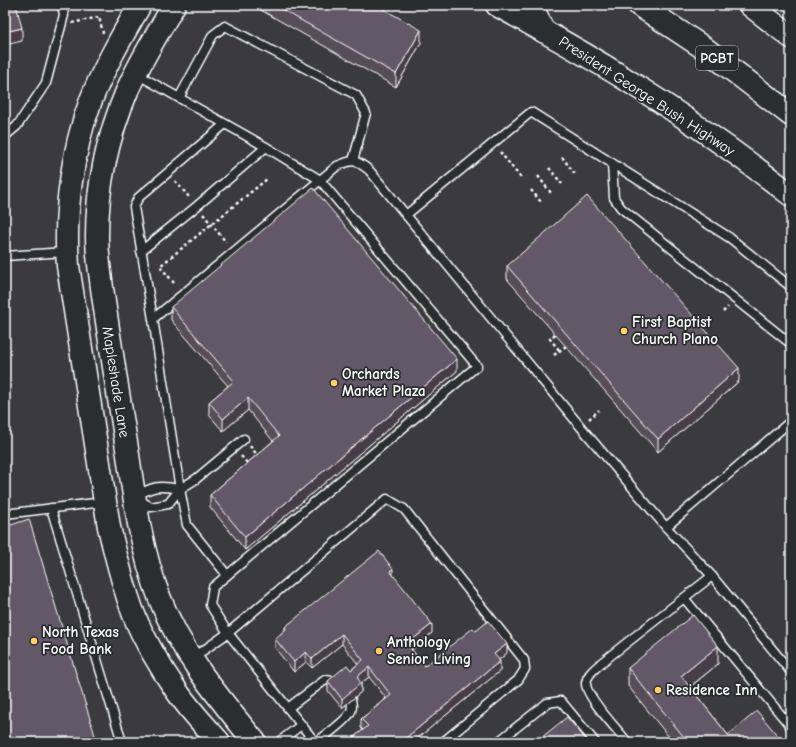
<svg xmlns="http://www.w3.org/2000/svg" width="796" height="747" font-family="'Comic Neue',sans-serif">
	<style>
		.lines { fill: none; stroke-linecap: round; stroke-linejoin: round }
		.service-casing { stroke: #fff; stroke-width: 11 }
		.secondary-casing { stroke: #fff; stroke-width: 25 }
		.motorway-casing { stroke: #fff; stroke-width: 25 }
		.path { stroke: #fff; stroke-width: 2.5; stroke-dasharray: 3 3; stroke-linecap: butt }
		.service { stroke: #2a2d2e; stroke-width: 8 }
		.secondary { stroke: #2a2d2e; stroke-width: 22 }
		.motorway { stroke: #2a2d2e; stroke-width: 22 }
		.wall { fill: #564d59; stroke: #fff }
		.shaded-wall { fill: #463e48; stroke: #fff }
		.building { fill: #645967; stroke: #fff }
		.poi-dot { fill: #ffd166; stroke: #2a2d2e; stroke-width: 1.5 }
		.labels { text-anchor: middle; stroke-width: 3.5; stroke-linejoin: round; paint-order: stroke }
		.shield { fill: #2a2d2e; stroke: #bfc0c0; stroke-width: 1 }
		.shield-label { font-size: 14px; font-weight: bold; fill: #fff }
		.street-label { font-size: 15px; fill: #fff; stroke: #2a2d2e }
		.poi-label { font-size: 15px; font-weight: bold; fill: #fff; stroke: #2a2d2e; text-anchor: start }
	</style>
	<rect width="100%" height="100%" fill="#3b3a3f"/>
	<filter id="ink" filterUnits="userSpaceOnUse"><feTurbulence type="fractalNoise" baseFrequency=".025" numOctaves="2"/><feDisplacementMap in="SourceGraphic" scale="8" xChannelSelector="R" yChannelSelector="G"/><feConvolveMatrix kernelMatrix="1 2 1 2 8 2 1 2 1" color-interpolation-filters="sRGB"/></filter>
	<g filter="url(#ink)">
		<g class="lines">
			<defs>
				<g id="service">
					<polyline points="135,73 266,147 320,180 477,366 213,587 210,605 228,633 315,742"/>
					<polyline points="179,98 213,35 225,26 356,95 366,113 353,161"/>
					<polyline points="225,124 138,198 134,207 153,319 180,489 187,525 227,575"/>
					<polyline points="5,136 17,126 46,83 64,15 62,5"/>
					<polyline points="612,163 614,198 621,208 791,344"/>
					<polyline points="406,215 531,112 730,238 791,287"/>
					<polyline points="141,251 197,206 266,147"/>
					<polyline points="5,256 66,252"/>
					<path d="M153,319L337,166C353,159 355,159 369,170L580,426L666,527L712,576L791,672"/>
					<path d="M180,489C158,485 153,486 134,497L151,507L168,504L180,489L196,479L244,439"/>
					<polyline points="51,508 122,742"/>
					<polyline points="5,514 103,502"/>
					<polyline points="666,527 791,421"/>
					<polyline points="684,598 791,727"/>
					<polyline points="192,657 204,650 228,633 387,499 404,509 524,660 525,669 518,680 443,742"/>
					<polyline points="288,708 325,680 333,681 337,683"/>
					<polyline points="279,742 301,725"/>
					<path d="M317,742C326,735 346,721 350,713C353,709 352,705 351,700"/>
					<polyline points="498,742 547,703 561,701 595,742"/>
					<path d="M627,742C618,730 585,696 586,683C587,674 595,669 601,663L712,576"/>
				</g>
				<g id="secondary">
					<path d="M140,5C122,36 104,67 91,100C72,151 64,212 68,266L109,527C116,557 123,586 134,615C143,638 162,670 176,690C188,708 204,725 219,742"/>
					<path d="M174,5C158,33 140,61 127,91C108,136 97,187 97,236C97,254 100,271 102,288C110,344 119,399 128,455C135,504 142,553 160,599C181,653 219,698 255,742"/>
					<path d="M497,5C538,28 579,50 619,75C678,112 736,152 791,195"/>
				</g>
				<g id="motorway">
					<polyline points="532,5 543,31"/>
					<polyline points="639,5 704,48 791,115"/>
					<polyline points="750,5 791,37"/>
				</g>
			</defs>
			<use href="#service" class="service-casing"/>
			<use href="#secondary" class="secondary-casing"/>
			<use href="#motorway" class="motorway-casing"/>
			<g class="path">
				<polyline points="72,23 99,17 103,33"/>
				<polyline points="500,152 521,178"/>
				<polyline points="562,157 575,174"/>
				<polyline points="549,168 562,184"/>
				<polyline points="538,176 551,193"/>
				<polyline points="175,181 190,198"/>
				<polyline points="531,190 541,202"/>
				<polyline points="203,214 226,242"/>
				<polyline points="174,283 160,266 267,179"/>
				<polyline points="723,312 728,307"/>
				<polyline points="555,334 550,339 560,351"/>
				<polyline points="554,355 566,346"/>
				<polyline points="589,419 599,410"/>
				<polyline points="250,446 258,456"/>
				<polyline points="241,456 248,464"/>
			</g>
			<use href="#service" class="service"/>
			<use href="#secondary" class="secondary"/>
			<use href="#motorway" class="motorway"/>
		</g>
		<g class="wall">
			<polygon points="252,5 376,5 421,43 396,87"/>
			<polygon points="507,266 739,381 658,452 507,279"/>
			<polygon points="171,307 457,371 245,550 210,507 210,495 273,441 248,410 223,431 209,415 209,402 228,386 171,320"/>
			<polygon points="393,576 432,633 412,650 425,666 476,631 507,653 499,660 500,671 413,742 354,742 354,737 363,730 361,728 361,719 386,698 369,677 361,683 361,692 342,708 328,691 328,681 351,670 358,664 342,644 312,668 306,662 294,672 275,648 275,639 285,630 285,627"/>
			<polygon points="718,664 690,687 728,735 783,742 673,742 628,686 628,668"/>
		</g>
		<g class="shaded-wall">
			<polygon points="22,28 22,41 5,45 5,32"/>
			<polygon points="421,30 421,43 396,87 396,74"/>
			<polygon points="457,359 457,371 245,550 245,537"/>
			<polygon points="739,368 739,381 658,452 658,439"/>
			<polygon points="248,398 248,410 223,431 223,419"/>
			<polygon points="393,569 393,578 390,571"/>
			<polygon points="432,624 432,633 407,653 407,644"/>
			<polygon points="342,634 342,644 312,668 312,659"/>
			<polygon points="507,644 507,653 494,664 494,654"/>
			<polygon points="718,646 718,664 681,694 681,676"/>
			<polygon points="306,652 306,662 294,672 294,662"/>
			<polygon points="500,661 500,671 413,742 401,742"/>
			<polygon points="369,667 369,677 361,683 361,692 342,708 342,699 357,677"/>
		</g>
		<g class="building">
			<polygon points="5,5 16,5 22,28 5,32"/>
			<polygon points="274,5 376,5 421,30 396,74"/>
			<polygon points="313,188 457,359 245,537 210,495 279,436 248,398 223,419 209,402 234,381 171,307"/>
			<polygon points="587,196 739,368 658,439 507,266"/>
			<polygon points="29,519 97,742 5,742 5,527"/>
			<polygon points="379,551 393,569 390,571 432,624 407,644 425,666 473,628 476,631 488,621 507,644 494,654 500,661 401,742 358,742 354,737 368,726 361,719 391,695 369,667 357,677 361,683 342,699 328,681 347,665 351,670 363,660 342,634 312,659 306,652 294,662 275,639 286,629 285,627"/>
			<polygon points="693,615 718,646 681,676 728,735 757,711 783,742 688,742 628,668"/>
			<polygon points="567,717 588,742 536,742"/>
		</g>
	</g>
	<g class="poi-dot">
		<circle cx="624" cy="331" r="4"/>
		<circle cx="334" cy="383" r="4"/>
		<circle cx="34" cy="641" r="4"/>
		<circle cx="379" cy="651" r="4"/>
		<circle cx="658" cy="690" r="4"/>
	</g>
	<g class="labels">
		<rect class="shield" x="696" y="46" width="42" height="24" rx="3"/>
		<g class="shield-label">
			<text x="717" y="63">PGBT</text>
		</g>
		<g class="street-label">
			<text transform="translate(647 96) rotate(33)" y="5">President George Bush Highway</text>
			<text transform="translate(116 382) rotate(81)" y="5">Mapleshade Lane</text>
		</g>
		<g class="poi-label">
			<text x="632" y="327">First Baptist<tspan x="632" dy="17">Church Plano</tspan></text>
			<text x="342" y="379">Orchards<tspan x="342" dy="17">Market Plaza</tspan></text>
			<text x="42" y="637">North Texas<tspan x="42" dy="17">Food Bank</tspan></text>
			<text x="387" y="647">Anthology<tspan x="387" dy="17">Senior Living</tspan></text>
			<text x="666" y="695">Residence Inn</text>
		</g>
	</g>
	<rect width="796" height="747" fill="none" stroke="#2a2d2e" stroke-width="20"/>
	<rect x="10" y="10" width="776" height="727" fill="none" stroke="#fff" stroke-width="1.5" filter="url(#ink)"/>
</svg>
